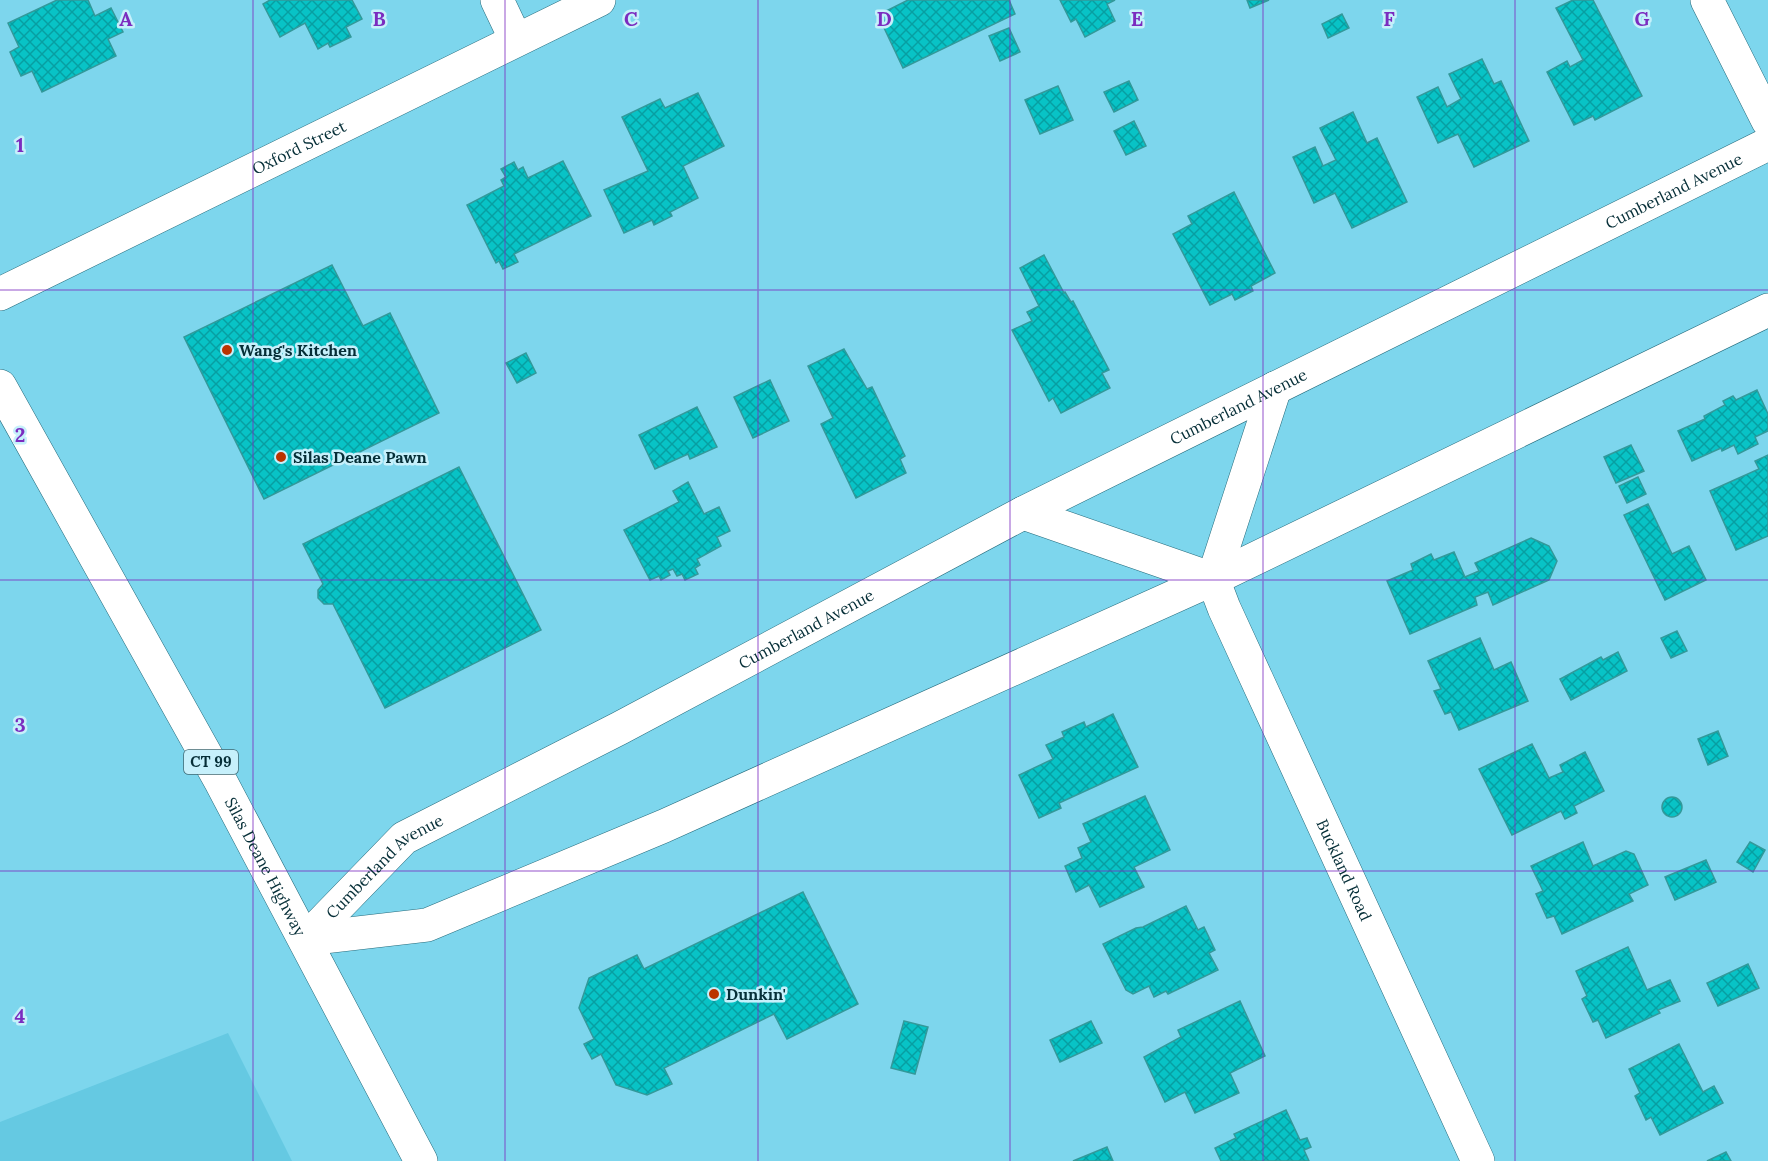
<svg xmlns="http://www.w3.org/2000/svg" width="1768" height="1161" font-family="Lora,serif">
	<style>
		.built { fill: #65c9e2 }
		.building { fill: url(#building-cross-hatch); stroke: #33999a; stroke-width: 1.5 }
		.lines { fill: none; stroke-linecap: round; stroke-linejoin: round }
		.minor-casing { stroke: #256b7c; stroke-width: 34 }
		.major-casing { stroke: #256b7c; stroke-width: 34 }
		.minor { stroke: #fff; stroke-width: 33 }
		.major { stroke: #fff; stroke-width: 33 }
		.grid { fill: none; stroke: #7b2cbf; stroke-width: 1.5; stroke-opacity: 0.55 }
		.poi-dot { fill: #b30; stroke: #c6f0fb; stroke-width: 2 }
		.labels { text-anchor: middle; stroke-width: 5; stroke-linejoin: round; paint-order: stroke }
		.shield { fill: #c6f0fb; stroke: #3f6872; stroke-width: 1.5 }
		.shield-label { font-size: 15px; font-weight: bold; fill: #052e37 }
		.street-label { font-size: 16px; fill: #052e37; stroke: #c6f0fb }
		.poi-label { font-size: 16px; font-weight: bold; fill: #052e37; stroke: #c6f0fb; text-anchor: start }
		.grid-label { font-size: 20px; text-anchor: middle; font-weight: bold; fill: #7b2cbf; stroke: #c6f0fb; stroke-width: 5; stroke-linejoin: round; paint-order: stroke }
	</style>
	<defs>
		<pattern id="building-cross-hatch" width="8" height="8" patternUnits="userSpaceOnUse" patternTransform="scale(1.5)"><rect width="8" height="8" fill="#08c3c6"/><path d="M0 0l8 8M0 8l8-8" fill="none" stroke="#079fa2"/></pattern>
	</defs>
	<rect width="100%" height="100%" fill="#7dd6ed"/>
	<polygon class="built" points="228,1033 292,1161 0,1161 0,1122"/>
	<g class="building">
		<polygon points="57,0 88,0 95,16 111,8 123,32 108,39 116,56 42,92 32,71 21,76 10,52 19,47 8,23"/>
		<polygon points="270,0 352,0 362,19 346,27 351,37 330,47 328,43 318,49 305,23 280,37 263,4"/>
		<polygon points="908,0 1009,0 1015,14 903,68 878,15"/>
		<polygon points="1060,0 1115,0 1107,4 1115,21 1085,37 1076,19 1071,22"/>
		<polygon points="1247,0 1269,0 1250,8"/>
		<polygon points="1573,0 1593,0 1642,96 1595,120 1593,116 1574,125 1547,72 1567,61 1570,67 1583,60 1556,8"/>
		<polygon points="1342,14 1349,28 1328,38 1322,24"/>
		<polygon points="1009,28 1020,52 1000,61 989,36"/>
		<polygon points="1482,59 1494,84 1501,81 1529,141 1474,167 1458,134 1438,143 1417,97 1438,87 1447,107 1461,99 1449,74"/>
		<polygon points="1129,81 1138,100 1114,112 1104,92"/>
		<polygon points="1058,86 1073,120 1040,134 1025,100"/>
		<polygon points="698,93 724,146 683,166 698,198 670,212 672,216 654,225 652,220 624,233 604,190 648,171 622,117 660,99 665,108"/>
		<polygon points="1353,112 1367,143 1377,138 1407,202 1352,228 1335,193 1314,203 1293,157 1315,147 1323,166 1336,160 1320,128"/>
		<polygon points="1134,121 1146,146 1126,155 1114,131"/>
		<polygon points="563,161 591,216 514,254 518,262 503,269 499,261 496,263 467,205 504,186 501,180 506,177 501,169 514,162 518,170 523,167 528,178"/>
		<polygon points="1234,192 1275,273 1251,286 1253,291 1235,300 1232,294 1210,305 1173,234 1192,224 1188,216"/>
		<polygon points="1044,255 1064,293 1065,292 1071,302 1073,301 1109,370 1102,373 1110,388 1061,413 1053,398 1049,401 1012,330 1032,321 1027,312 1039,306 1020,268"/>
		<polygon points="332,265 363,326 390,313 439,413 264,499 184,337"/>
		<polygon points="844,349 867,389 872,387 905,456 900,459 906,473 856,498 821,424 833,418 808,366"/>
		<polygon points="526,353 536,373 517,383 506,363"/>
		<polygon points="770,380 789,421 753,438 734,397"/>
		<polygon points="1757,390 1768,414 1768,431 1755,437 1758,444 1738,454 1734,445 1722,451 1721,448 1692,461 1678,431 1705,419 1704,416 1725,405 1723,401 1733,396 1736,400"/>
		<polygon points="697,407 717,447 690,459 688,454 655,469 639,435"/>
		<polygon points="1631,445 1644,471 1616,483 1604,457"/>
		<polygon points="1768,455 1768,536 1736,550 1710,491 1759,469 1755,461"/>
		<polygon points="459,467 541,630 385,708 333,604 324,604 318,598 318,590 323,584 303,544"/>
		<polygon points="1638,477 1646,494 1627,503 1619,486"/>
		<polygon points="688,482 704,514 719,507 730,531 717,537 721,546 697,559 700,565 695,568 698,574 685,580 682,574 677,576 673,569 668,571 670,575 661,580 659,576 650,580 624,530 679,502 673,491"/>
		<polygon points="1648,504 1672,554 1689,546 1706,580 1665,600 1624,515"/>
		<polygon points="1531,538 1549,546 1557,561 1549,580 1493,605 1488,592 1475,597 1477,605 1410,634 1387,581 1413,570 1411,564 1431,554 1434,560 1454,552 1465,577 1479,571 1475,563"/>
		<polygon points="1677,631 1687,651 1671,658 1661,638"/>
		<polygon points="1480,638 1494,670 1511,662 1528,701 1459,730 1451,712 1445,714 1434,691 1441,689 1428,661"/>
		<polygon points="1618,652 1627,671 1571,700 1560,679 1601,657 1603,660"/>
		<polygon points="1113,714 1138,767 1059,803 1061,808 1039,818 1019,775 1053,759 1046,745 1064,737 1062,732 1084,722 1086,727"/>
		<polygon points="1718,731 1728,756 1708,765 1698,739"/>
		<polygon points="1532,744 1549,778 1563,772 1560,765 1585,752 1604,791 1574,806 1577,813 1565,819 1561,811 1512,835 1479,769"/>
		<polygon points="1145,796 1170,850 1134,867 1144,887 1100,907 1089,885 1076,892 1065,866 1082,858 1078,848 1091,842 1083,824"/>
		<circle cx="1672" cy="807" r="10"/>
		<polygon points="1583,842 1593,866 1626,851 1634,854 1648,885 1629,894 1633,901 1562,934 1554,916 1547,918 1536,894 1543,891 1531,866"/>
		<polygon points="1750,842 1765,850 1753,872 1737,862"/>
		<polygon points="1706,860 1716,882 1675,900 1665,877"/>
		<polygon points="803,892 858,1004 787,1039 774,1014 664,1068 672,1084 647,1095 616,1085 601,1054 592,1059 584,1044 594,1039 579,1008 589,978 637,955 644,969"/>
		<polygon points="1186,906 1198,930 1204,927 1215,950 1209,953 1218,970 1168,994 1166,991 1154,997 1149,986 1133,994 1126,990 1103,944 1136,928 1143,927"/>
		<polygon points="1628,947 1647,990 1670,980 1680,1001 1658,1010 1660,1013 1606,1038 1598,1020 1593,1022 1582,999 1587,996 1576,971"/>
		<polygon points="1748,964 1759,988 1718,1006 1707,983"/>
		<polygon points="1240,1001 1265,1056 1230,1073 1239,1093 1195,1113 1185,1092 1165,1102 1144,1057 1181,1037 1178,1030"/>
		<polygon points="904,1021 928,1027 915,1074 891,1068"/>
		<polygon points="1091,1021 1102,1043 1060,1062 1050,1040"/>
		<polygon points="1679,1044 1703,1092 1714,1086 1723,1103 1660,1135 1651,1117 1646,1120 1635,1096 1640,1093 1629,1069"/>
		<polygon points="1286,1110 1300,1140 1307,1138 1311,1147 1304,1150 1309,1161 1221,1161 1215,1148 1236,1138 1234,1134"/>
		<polygon points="1107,1147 1113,1161 1073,1161"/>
		<polygon points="1726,1152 1731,1161 1707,1161"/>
	</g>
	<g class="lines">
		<defs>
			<g id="minor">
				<polyline points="497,0 516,40"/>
				<polyline points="1707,0 1768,121"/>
				<path id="s1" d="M0,294L599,0"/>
				<path id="s2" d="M1275,388L1213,579L1224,608L1478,1161"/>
				<polyline points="1023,513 1213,579"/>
				<path id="s3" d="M306,939L404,838L620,728L1023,513L1768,144"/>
				<polyline points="306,939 427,925 664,826 1213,579 1768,310"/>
			</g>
			<g id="major">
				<path id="s4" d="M0,386L221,782L421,1161"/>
			</g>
		</defs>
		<use href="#minor" class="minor-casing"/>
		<use href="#major" class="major-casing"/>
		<use href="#minor" class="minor"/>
		<use href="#major" class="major"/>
	</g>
	<path class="grid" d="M253,0V1161M505,0V1161M758,0V1161M1010,0V1161M1263,0V1161M1515,0V1161M0,290H1768M0,580H1768M0,871H1768"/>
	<g class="poi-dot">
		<circle cx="227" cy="350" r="6"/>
		<circle cx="281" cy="457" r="6"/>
		<circle cx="714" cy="994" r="6"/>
	</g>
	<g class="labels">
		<rect class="shield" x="184" y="750" width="54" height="24" rx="4.5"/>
		<g class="shield-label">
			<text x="211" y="767">CT 99</text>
		</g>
		<g class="street-label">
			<text dy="6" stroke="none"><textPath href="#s1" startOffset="333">Oxford Street</textPath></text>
			<text dy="6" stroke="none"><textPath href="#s3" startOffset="1566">Cumberland Avenue</textPath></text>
			<text dy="6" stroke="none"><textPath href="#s3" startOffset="1080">Cumberland Avenue</textPath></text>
			<text dy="6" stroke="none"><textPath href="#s3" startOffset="594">Cumberland Avenue</textPath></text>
			<text dy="6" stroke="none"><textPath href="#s4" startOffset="549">Silas Deane Highway</textPath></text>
			<text dy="6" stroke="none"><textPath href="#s3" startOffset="108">Cumberland Avenue</textPath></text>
			<text dy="6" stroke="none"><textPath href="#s2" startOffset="520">Buckland Road</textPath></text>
		</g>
		<g class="poi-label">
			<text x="239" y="356">Wang's Kitchen</text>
			<text x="293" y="463">Silas Deane Pawn</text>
			<text x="726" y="1000">Dunkin'</text>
		</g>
	</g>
	<g class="grid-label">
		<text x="126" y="26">A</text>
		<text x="379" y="26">B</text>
		<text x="631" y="26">C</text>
		<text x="884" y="26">D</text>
		<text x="1137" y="26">E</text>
		<text x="1389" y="26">F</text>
		<text x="1642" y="26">G</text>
		<text x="20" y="152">1</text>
		<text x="20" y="442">2</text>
		<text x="20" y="732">3</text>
		<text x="20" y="1023">4</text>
	</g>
</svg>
